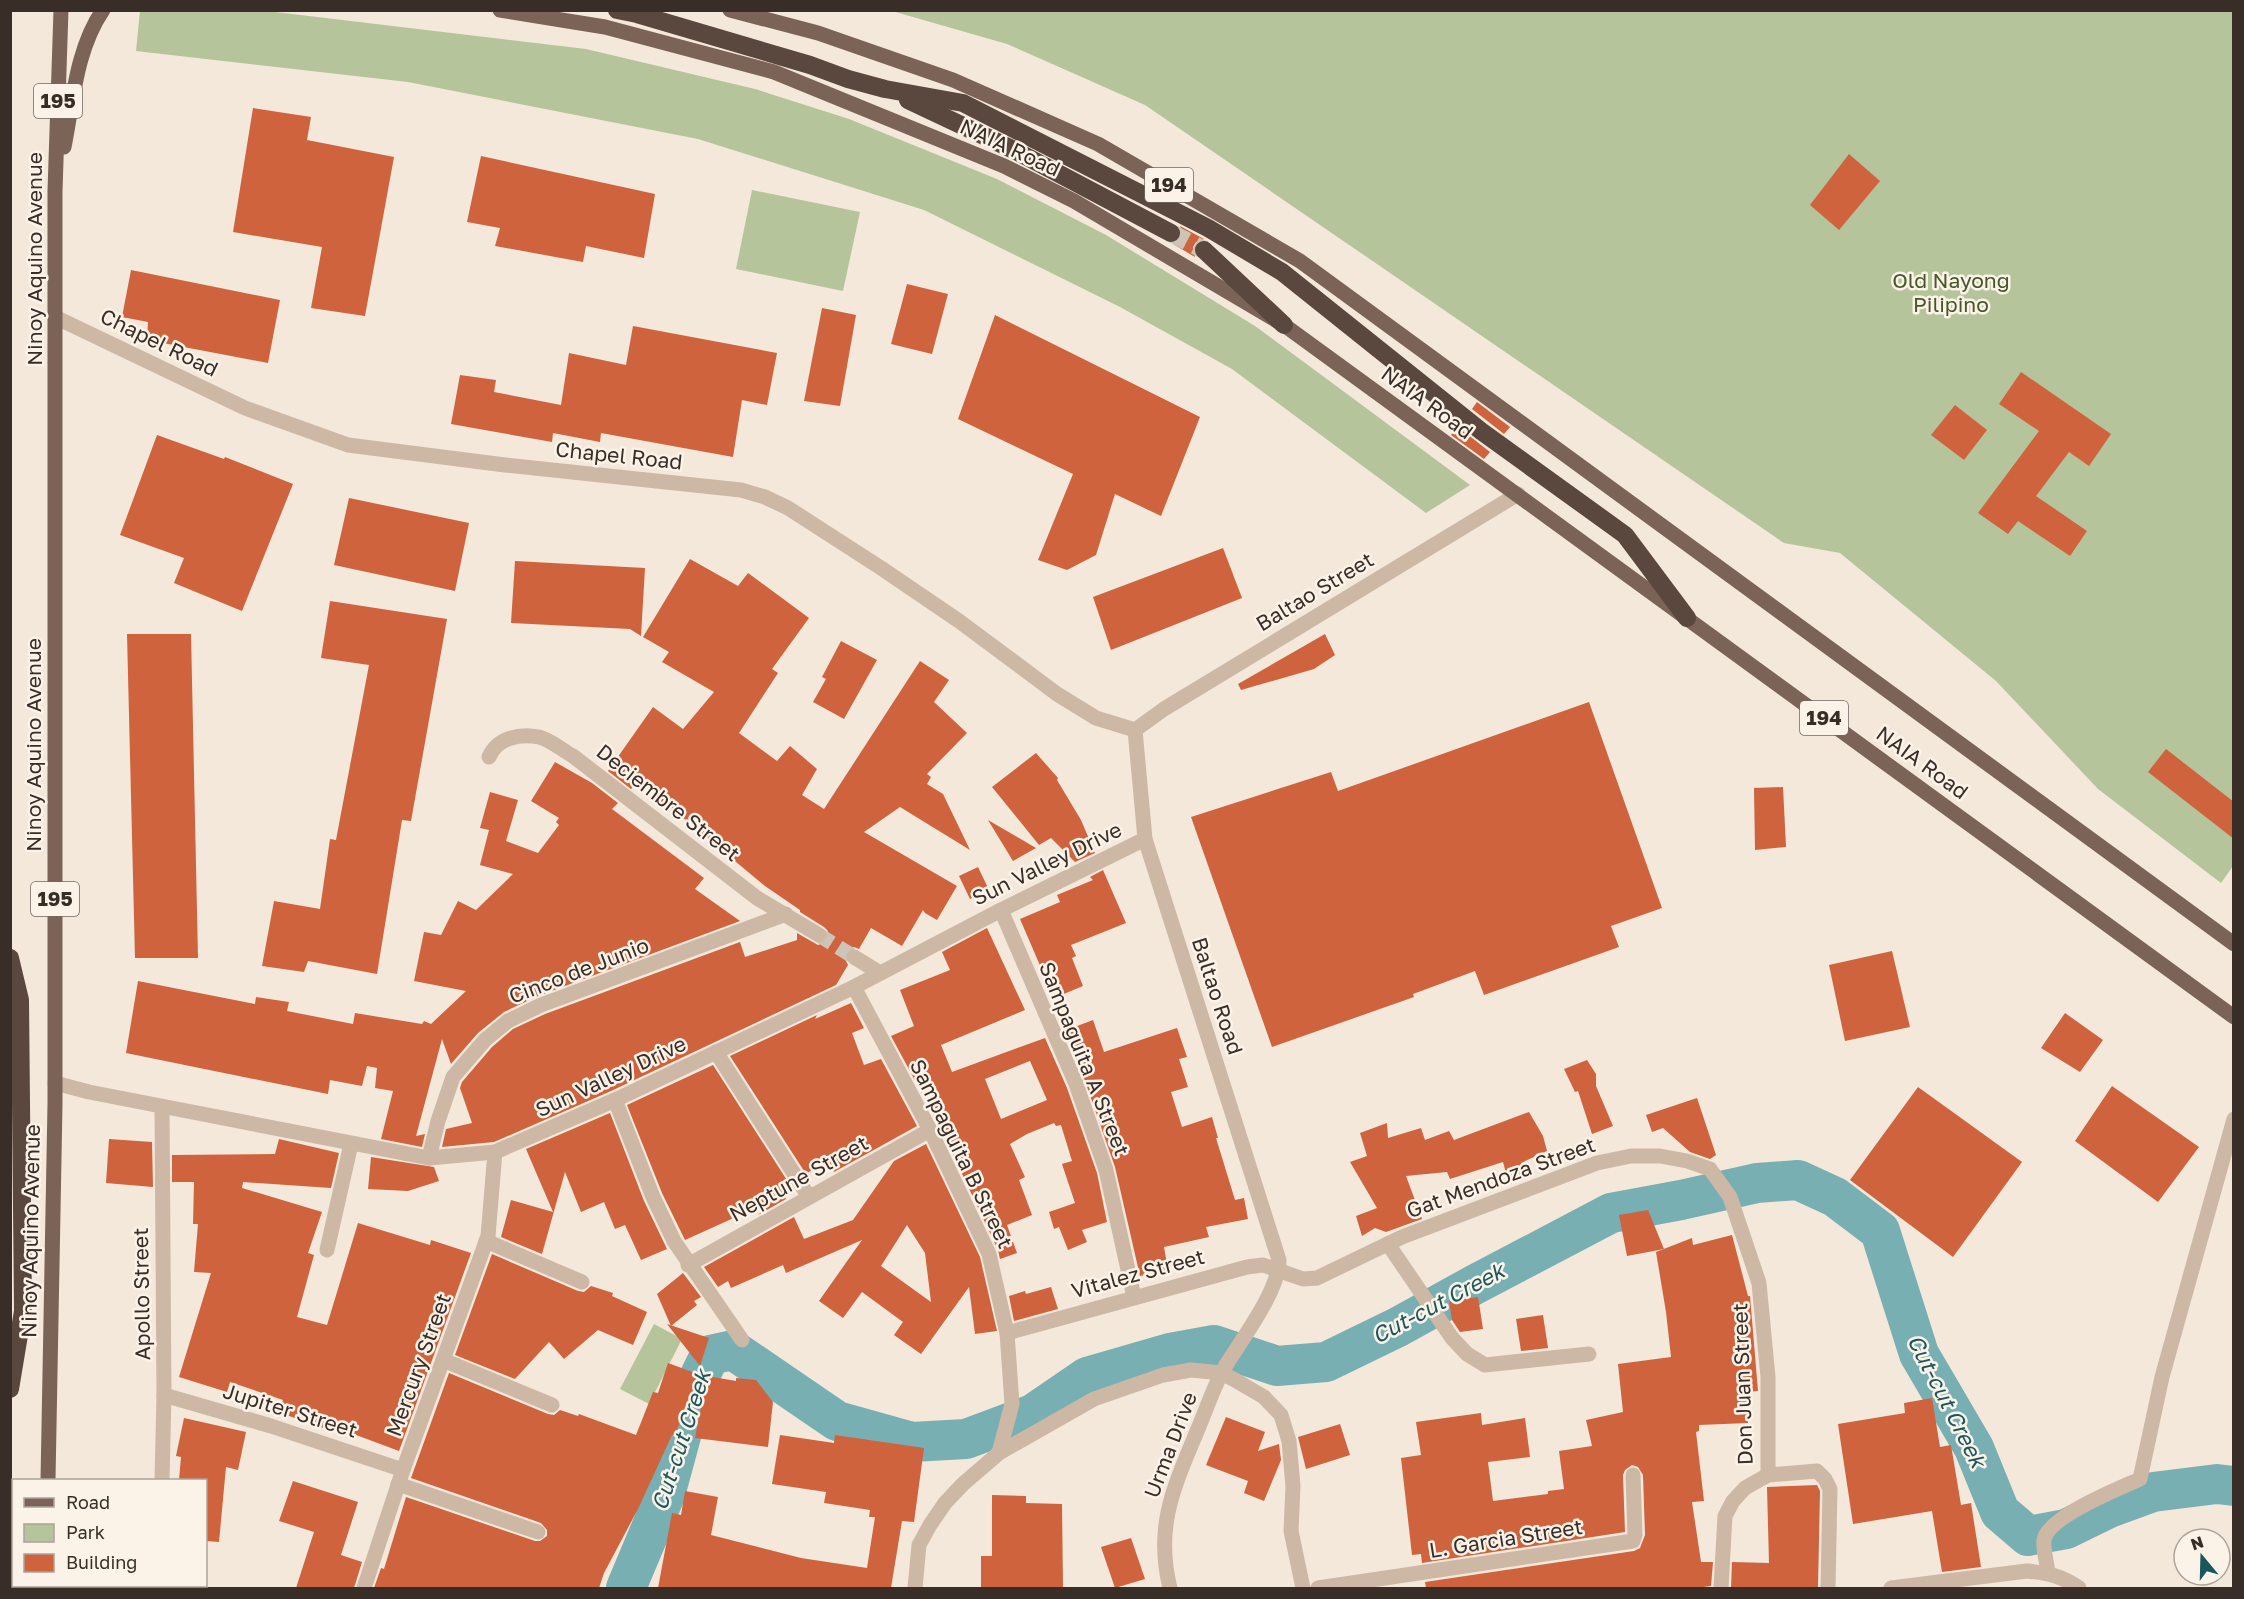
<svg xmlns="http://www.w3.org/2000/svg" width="2244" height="1599" font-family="'Golos Text',sans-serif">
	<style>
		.green { fill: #b5c49a }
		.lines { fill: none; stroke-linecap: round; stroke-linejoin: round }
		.river { stroke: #78afb3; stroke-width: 40 }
		.building { fill: #ce633e; fill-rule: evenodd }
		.minor-tunnel { stroke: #cec3b7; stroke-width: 15; stroke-dasharray: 15 8; stroke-linecap: butt }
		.motorway-tunnel { stroke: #cec3b7; stroke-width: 18; stroke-dasharray: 18 9; stroke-linecap: butt }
		.minor { stroke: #cdb8a6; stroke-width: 15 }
		.primary { stroke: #7b6457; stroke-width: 15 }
		.motorway { stroke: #5a473e; stroke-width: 18 }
		.labels { text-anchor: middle; stroke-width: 5; stroke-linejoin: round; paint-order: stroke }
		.shield { fill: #fbf2e8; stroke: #726861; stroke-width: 1.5 }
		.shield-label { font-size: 20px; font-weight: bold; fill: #382d27 }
		.street-label { font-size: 21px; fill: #382d27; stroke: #fbf2e8 }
		.park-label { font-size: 21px; fill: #465829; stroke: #fbf2e8 }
		.water-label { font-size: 22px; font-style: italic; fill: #1a575d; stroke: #fbf2e8 }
	</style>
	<rect width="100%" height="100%" fill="#f4e8db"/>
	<g class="green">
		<polygon points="140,11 267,11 586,49 755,89 849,119 997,179 1106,235 1255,326 1470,485 1426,513 1232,369 1120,307 924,210 698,139 408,82 136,51"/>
		<polygon points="892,11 2233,11 2233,866 2221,883 2098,789 1996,681 1840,553 1784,543 1145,105 1007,44"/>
		<polygon points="752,190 860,212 843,291 736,269"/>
		<polygon points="654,1324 682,1339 649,1404 620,1389"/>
	</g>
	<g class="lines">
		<polyline class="river" points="626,1588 665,1495 694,1388 710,1355 733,1350 837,1421 912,1442 966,1439 1033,1414 1087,1377 1170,1353 1214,1345 1277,1366 1326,1362 1398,1327 1474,1285 1611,1213 1681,1200 1757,1183 1798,1180 1835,1197 1880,1231 1919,1354 1974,1448 2000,1512 2028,1536 2066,1529 2109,1508 2153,1492 2217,1484 2234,1486"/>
	</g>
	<g class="building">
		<polygon points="253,108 311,117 307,140 394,157 365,316 311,308 322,247 233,232"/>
		<polygon points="1849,154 1880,181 1839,230 1810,205"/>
		<polygon points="481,156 655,194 644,258 586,246 583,262 495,246 500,228 467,222"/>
		<polygon points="1180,226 1204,239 1196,242 1193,247 1195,257 1173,244 1181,238 1182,232"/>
		<polygon points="131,270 280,300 268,363 147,340 148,322 122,317"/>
		<polygon points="907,284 948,294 932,354 891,344"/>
		<polygon points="822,308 856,315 840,406 804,401"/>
		<polygon points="995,315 1200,417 1161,516 1115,494 1096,555 1067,570 1038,560 1073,474 958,419"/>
		<polygon points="633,326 777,353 767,405 742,400 733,457 601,433 600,442 553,433 552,442 451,424 460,375 496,380 494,392 561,405 569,353 626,365"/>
		<polygon points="2021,372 2111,434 2089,466 2069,452 2036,496 2087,531 2070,556 2018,521 2008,534 1978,513 2039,431 1999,404"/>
		<polygon points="1477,402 1510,427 1504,434 1472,409"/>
		<polygon points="1955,405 1987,430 1964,460 1931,435"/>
		<polygon points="1458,427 1490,452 1484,459 1451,435"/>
		<polygon points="157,435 224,459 225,457 293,484 242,611 174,583 184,558 120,535"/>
		<polygon points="349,498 469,523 455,591 334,565"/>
		<polygon points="1223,548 1242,598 1111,650 1093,597"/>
		<polygon points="690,559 738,586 748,573 809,618 772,669 778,673 739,733 777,761 790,746 817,769 802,795 824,809 920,661 949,680 934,702 967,733 927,774 931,777 927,784 943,794 970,850 900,807 864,832 957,886 937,920 925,913 923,910 902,946 871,928 859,949 854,947 846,951 844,957 848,965 836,985 611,1091 494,1142 442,1147 446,1129 472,1123 460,1088 462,1082 492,1047 513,1029 545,1014 740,942 745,957 797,940 797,933 818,945 824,943 828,939 828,931 824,927 800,912 800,910 765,886 664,802 662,805 636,784 631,789 608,771 653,707 683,729 714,692 662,662 669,652 643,637"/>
		<polygon points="515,561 645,568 641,636 630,629 511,623"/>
		<polygon points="330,601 447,619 411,821 402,820 377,974 308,961 304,972 262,966 274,901 320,909 330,839 336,840 369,665 321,658"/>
		<polygon points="127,634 191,634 198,958 135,958"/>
		<polygon points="1325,634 1335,655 1314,669 1241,690 1238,684"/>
		<polygon points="841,641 877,660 844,719 813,702 826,679 822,677"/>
		<polygon points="1589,702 1662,908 1611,926 1619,947 1484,995 1475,971 1413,994 1414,997 1272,1047 1191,817 1331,772 1338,791"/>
		<polygon points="2166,749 2234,802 2234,839 2148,772"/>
		<polygon points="1036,753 1058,778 1057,780 1081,820 1095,853 1075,862 1051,838 1039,845 992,787"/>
		<polygon points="555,762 592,783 618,803 612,809 704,878 695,889 740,921 538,996 504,1012 478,1033 451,1064 442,1039 416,1136 425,1134 422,1147 381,1139 393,1091 375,1088 377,1068 367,1066 362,1086 330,1080 328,1094 126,1053 138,981 255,1004 256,997 289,1002 287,1011 353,1024 355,1013 422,1024 424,1021 431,1024 466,991 414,981 424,932 441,935 458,901 476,910 513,874 480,865 489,830 480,828 490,792 518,800 506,841 538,853 559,825 556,822 559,818 531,801"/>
		<polygon points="1783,787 1786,847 1755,850 1754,788"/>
		<polygon points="988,820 1036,848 1013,861"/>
		<polygon points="978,867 989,890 970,899 959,876"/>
		<polygon points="1103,870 1126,923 1071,945 1076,956 1072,958 1083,986 1054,998 1020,919 1060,902 1057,895 1093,880 1090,877"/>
		<path d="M987,928L1025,1010L941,1045L952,1072L1045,1038L1067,1088L1097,1173L1107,1222L1082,1230L1087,1242L1068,1250L1059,1227L1054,1229L1049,1212L1075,1203L1062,1164L1072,1161L1061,1125L1056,1126L1054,1123L1027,1134L1010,1144L1025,1177L1019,1180L1032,1215L1007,1225L1017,1253L1000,1259L998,1250L939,1125L891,1036L914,1026L900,990L950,970L942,952ZM1030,1061L1047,1100L1001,1119L985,1079Z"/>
		<polygon points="1892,951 1910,1027 1845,1041 1829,965"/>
		<polygon points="851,1003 864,1028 852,1033 864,1065 881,1059 917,1126 834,1172 827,1160 806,1174 730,1056 817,1015 815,1019"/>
		<polygon points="2065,1013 2103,1040 2080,1072 2041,1048"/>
		<polygon points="1093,1020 1104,1052 1177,1028 1187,1057 1179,1059 1188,1087 1171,1092 1182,1127 1212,1117 1218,1138 1216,1138 1235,1200 1244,1198 1248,1219 1206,1227 1209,1237 1164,1247 1168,1270 1140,1276 1115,1167 1085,1081 1064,1031"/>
		<polygon points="1587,1060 1596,1074 1596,1086 1613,1126 1592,1134 1578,1091 1575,1092 1564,1069"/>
		<polygon points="713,1065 790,1185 782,1191 786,1199 758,1215 761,1212 758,1207 685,1240 662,1193 627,1105"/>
		<polygon points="2112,1086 2199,1147 2158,1202 2075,1141"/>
		<polygon points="1918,1087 2022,1162 1953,1257 1850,1180"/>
		<polygon points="1697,1098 1716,1155 1710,1159 1690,1152 1663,1128 1652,1132 1646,1115"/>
		<polygon points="1529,1112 1543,1136 1547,1151 1521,1163 1527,1178 1509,1184 1503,1162 1450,1179 1447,1172 1406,1176 1422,1219 1386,1232 1375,1228 1362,1236 1356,1216 1377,1208 1350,1162 1367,1156 1360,1133 1387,1123 1388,1138 1421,1128 1425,1140 1449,1131 1454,1140"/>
		<polygon points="610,1113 644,1201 667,1249 641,1260 625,1225 615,1229 604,1202 581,1212 565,1172 542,1254 501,1237 511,1200 553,1212 526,1149"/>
		<polygon points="109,1139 152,1142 153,1187 106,1183"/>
		<polygon points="279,1139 339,1153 331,1188 243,1182 242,1188 322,1212 308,1253 314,1255 297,1317 327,1325 358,1223 430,1245 431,1240 471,1253 399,1451 324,1423 323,1428 278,1412 283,1400 230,1382 227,1392 179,1377 211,1273 194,1272 198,1224 193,1224 194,1182 172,1182 172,1155 275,1154"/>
		<path d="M926,1144L980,1257L997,1331L975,1334L969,1287L921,1354L894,1335L903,1322L862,1292L843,1318L819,1301L862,1240L786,1273L783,1265L731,1288L728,1281L718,1287L704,1267L794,1217L804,1239L853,1220L894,1161ZM907,1225L925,1253L931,1302L881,1266Z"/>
		<polygon points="371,1157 434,1167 439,1181 408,1191 368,1189"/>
		<polygon points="1648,1210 1664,1249 1627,1256 1619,1215"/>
		<polygon points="1732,1235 1748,1296 1750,1296 1758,1391 1747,1392 1748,1423 1699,1425 1699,1431 1696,1432 1704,1501 1692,1502 1701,1562 1713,1562 1711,1586 1696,1588 1426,1588 1425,1582 1634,1551 1640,1548 1645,1535 1643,1475 1638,1467 1632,1465 1625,1470 1623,1475 1625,1532 1422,1563 1421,1554 1412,1555 1401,1458 1421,1455 1416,1422 1481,1413 1482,1425 1525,1418 1530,1457 1488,1462 1493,1501 1548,1494 1548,1491 1564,1489 1559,1451 1592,1446 1586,1420 1623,1412 1618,1364 1671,1357 1666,1312 1656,1252 1692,1238 1693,1245"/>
		<polygon points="492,1254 578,1291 584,1292 591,1286 613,1293 612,1296 647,1312 633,1345 598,1330 564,1359 549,1342 515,1379 455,1355"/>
		<polygon points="683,1273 701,1297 694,1301 697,1305 671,1326 657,1294"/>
		<polygon points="1051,1287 1058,1309 1014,1321 1009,1296 1025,1291 1026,1294"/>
		<polygon points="1478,1297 1483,1329 1460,1332 1452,1320 1449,1301"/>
		<polygon points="1543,1315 1548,1348 1521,1351 1516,1319"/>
		<polygon points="667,1324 709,1338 700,1366"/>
		<polygon points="668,1363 703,1376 674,1435 672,1435 638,1509 604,1573 599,1588 374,1588 381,1568 384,1569 406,1497 535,1541 540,1541 547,1536 547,1530 541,1523 411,1478 449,1373 548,1414 554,1415 560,1410 578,1416 579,1414 636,1435 653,1392 658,1393"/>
		<polygon points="707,1376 736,1381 736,1378 756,1380 773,1402 768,1447 695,1438"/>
		<polygon points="1932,1398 1940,1447 1951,1445 1961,1505 1971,1503 1981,1567 1942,1572 1932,1511 1853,1524 1838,1424 1905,1413 1904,1403"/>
		<polygon points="1226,1417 1265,1432 1258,1451 1279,1444 1281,1460 1264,1501 1244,1493 1248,1481 1206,1465"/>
		<polygon points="184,1418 246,1432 238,1470 226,1467 219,1542 206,1541 206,1480 179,1480 181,1457 176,1456"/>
		<polygon points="1340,1424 1350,1455 1306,1469 1298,1437"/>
		<polygon points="780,1435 834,1443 835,1435 924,1448 914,1522 902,1521 891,1588 658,1588 672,1513 681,1515 685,1491 718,1497 711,1535 801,1558 867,1568 875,1517 869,1517 870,1510 824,1503 826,1492 772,1484"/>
		<polygon points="293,1481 358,1502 341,1555 362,1562 354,1588 296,1588 314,1532 279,1521"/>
		<polygon points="1817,1485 1820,1491 1818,1588 1731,1588 1732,1562 1769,1563 1767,1487"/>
		<polygon points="992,1495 1026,1496 1026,1503 1062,1504 1063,1588 981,1588 981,1556 992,1556"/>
		<polygon points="1131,1538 1145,1579 1115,1588 1101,1547"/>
	</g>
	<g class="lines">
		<polyline class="minor-tunnel" points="819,935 854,957"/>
		<polyline class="motorway-tunnel" points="1171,233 1204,250"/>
		<g class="minor">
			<polyline points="55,317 245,408 348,445 505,465 741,490 765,497 788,508 881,568 959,621 1057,694 1096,718 1135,730"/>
			<path d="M1135,730L1145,839L1279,1260C1280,1289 1242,1339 1226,1365C1215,1383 1208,1405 1200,1424C1176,1483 1154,1523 1170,1588"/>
			<polyline points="1135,730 1164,709 1518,494"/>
			<path d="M489,757C497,738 520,733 539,737C551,740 562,750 573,756L757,898L819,935"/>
			<polyline points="1001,910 1076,1084 1106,1170 1134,1297"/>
			<polyline points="854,957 880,973"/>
			<polyline points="854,987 930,1130 989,1254 1007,1333 1012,1404 999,1453"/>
			<polyline points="716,1052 809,1197"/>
			<polyline points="55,1083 89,1092 429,1158 495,1152 615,1100 854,987 1001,910 1145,839"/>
			<polyline points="615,1100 653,1197 674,1241 742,1340"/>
			<polyline points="162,1107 164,1395 162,1480"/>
			<polyline points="429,1158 438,1121 453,1077 485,1040 508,1021 541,1005 786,914"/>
			<polyline points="486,1241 582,1282"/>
			<polyline points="1388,1244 1452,1338 1467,1354 1485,1365 1589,1354"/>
			<polyline points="327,1250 351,1144"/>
			<polyline points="688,1265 930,1130"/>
			<polyline points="1007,1333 1247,1267 1263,1265 1303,1279 1317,1278 1402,1237 1597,1163 1631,1156 1660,1156 1687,1161 1710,1169 1730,1197 1759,1283 1768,1377 1768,1475"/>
			<polyline points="443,1360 552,1405"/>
			<polyline points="164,1395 271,1426 403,1470"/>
			<polyline points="398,1484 538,1532"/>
			<path d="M2048,1573C2047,1563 2043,1550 2044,1540C2047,1517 2120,1488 2140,1479L2162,1377L2234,1119"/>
			<polyline points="159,1588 159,1586"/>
			<polyline points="364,1588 403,1470 488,1236 495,1152"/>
			<polyline points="915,1588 919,1545 930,1525 945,1503 963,1484 999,1453 1094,1399 1163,1375 1191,1370 1221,1373 1235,1380 1264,1397 1281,1415 1289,1441 1293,1486 1291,1531 1303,1588"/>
			<polyline points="1318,1588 1633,1541 1635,1535 1633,1475"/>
			<polyline points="1721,1588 1725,1516 1733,1501 1745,1488 1768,1475 1817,1471 1825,1479 1830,1489 1828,1588"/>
			<path d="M1891,1588L2027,1571C2048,1573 2062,1576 2079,1588"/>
		</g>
		<g class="primary">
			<polyline points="500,10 605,27 774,72 1004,166 1074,201 1284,325 2234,1017"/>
			<polyline points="730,10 818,33 953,80 1098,144 1300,261 2234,944"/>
			<path d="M64,147C73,102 76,49 103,10"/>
			<polyline points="48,1480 55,1104 55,191 61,10"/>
			<polyline points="48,1588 48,1586"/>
		</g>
		<g class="motorway">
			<polyline points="617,10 637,14 810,65 848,79 885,89 963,103 1208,228 1282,272 1481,431 1625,535 1687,618"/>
			<polyline points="908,100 1014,150 1171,233"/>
			<polyline points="1204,250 1284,325"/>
			<polyline points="10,958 20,1000 23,1311 10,1389"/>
		</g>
	</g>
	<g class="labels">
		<g class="shield">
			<rect x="34" y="84" width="48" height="34" rx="4.5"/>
			<rect x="1145" y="168" width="48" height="34" rx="4.5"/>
			<rect x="1800" y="701" width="48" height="34" rx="4.5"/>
			<rect x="31" y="882" width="48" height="34" rx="4.5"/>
		</g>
		<g class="shield-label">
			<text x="58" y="108">195</text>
			<text x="1169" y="192">194</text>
			<text x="1824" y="725">194</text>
			<text x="55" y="906">195</text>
		</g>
		<g class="street-label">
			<text transform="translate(1010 148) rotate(25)" y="7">NAIA Road</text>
			<text transform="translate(35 259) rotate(-90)" y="7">Ninoy Aquino Avenue</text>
			<text transform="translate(159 343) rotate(26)" y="7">Chapel Road</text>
			<text transform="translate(1427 403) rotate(36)" y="7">NAIA Road</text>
			<text transform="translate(619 456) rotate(6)" y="7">Chapel Road</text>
			<text transform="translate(1315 592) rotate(-31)" y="7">Baltao Street</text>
			<text transform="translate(34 745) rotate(-90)" y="7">Ninoy Aquino Avenue</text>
			<text transform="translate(1922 763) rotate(36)" y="7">NAIA Road</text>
			<text transform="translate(668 803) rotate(38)" y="7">Deciembre Street</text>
			<text transform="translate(1047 864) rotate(-26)" y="7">Sun Valley Drive</text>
			<text transform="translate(579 971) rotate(-21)" y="7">Cinco de Junio</text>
			<text transform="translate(1217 996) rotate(72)" y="7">Baltao Road</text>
			<text transform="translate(1084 1059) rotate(68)" y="7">Sampaguita A Street</text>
			<text transform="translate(611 1077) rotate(-25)" y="7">Sun Valley Drive</text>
			<text transform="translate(961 1154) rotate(64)" y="7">Sampaguita B Street</text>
			<text transform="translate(1501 1178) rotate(-20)" y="7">Gat Mendoza Street</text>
			<text transform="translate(799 1179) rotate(-29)" y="7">Neptune Street</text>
			<text transform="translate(31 1231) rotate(-89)" y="7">Ninoy Aquino Avenue</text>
			<text transform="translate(1138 1274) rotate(-15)" y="7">Vitalez Street</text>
			<text transform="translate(142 1294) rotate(-91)" y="7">Apollo Street</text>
			<text transform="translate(419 1365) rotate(-70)" y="7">Mercury Street</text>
			<text transform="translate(1743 1384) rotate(-92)" y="7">Don Juan Street</text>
			<text transform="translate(290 1411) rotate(17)" y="7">Jupiter Street</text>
			<text transform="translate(1171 1445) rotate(-69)" y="7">Urma Drive</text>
			<text transform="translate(1506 1539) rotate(-9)" y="7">L. Garcia Street</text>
		</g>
		<g class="park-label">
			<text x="1951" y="288">Old Nayong<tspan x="1951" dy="24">Pilipino</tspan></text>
		</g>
		<g class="water-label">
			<text transform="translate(1438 1303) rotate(-28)" y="8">Cut-cut Creek</text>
			<text transform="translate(1947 1401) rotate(63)" y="8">Cut-cut Creek</text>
			<text transform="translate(681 1440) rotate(-72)" y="8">Cut-cut Creek</text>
		</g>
	</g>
	<rect width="2244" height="1599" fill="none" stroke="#382d27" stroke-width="24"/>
	<rect x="12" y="1479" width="195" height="108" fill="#fbf2e8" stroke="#ada39b" stroke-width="1.5"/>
	<rect x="24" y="1498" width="30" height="9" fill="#7b6457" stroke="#ada39b" stroke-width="1.5"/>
	<text x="66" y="1509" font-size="18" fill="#382d27">Road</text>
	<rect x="24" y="1524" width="30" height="18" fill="#b5c49a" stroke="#ada39b" stroke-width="1.5"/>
	<text x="66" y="1539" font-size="18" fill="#382d27">Park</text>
	<rect x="24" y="1554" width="30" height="18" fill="#ce633e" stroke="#ada39b" stroke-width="1.5"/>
	<text x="66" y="1569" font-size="18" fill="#382d27">Building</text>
	<g transform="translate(2202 1557) rotate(341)"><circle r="28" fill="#fbf2e8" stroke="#ada39b" stroke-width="1.5"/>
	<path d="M0-4.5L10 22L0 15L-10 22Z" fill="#1a575d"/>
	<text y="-9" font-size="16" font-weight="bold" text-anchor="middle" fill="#382d27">N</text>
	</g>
</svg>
